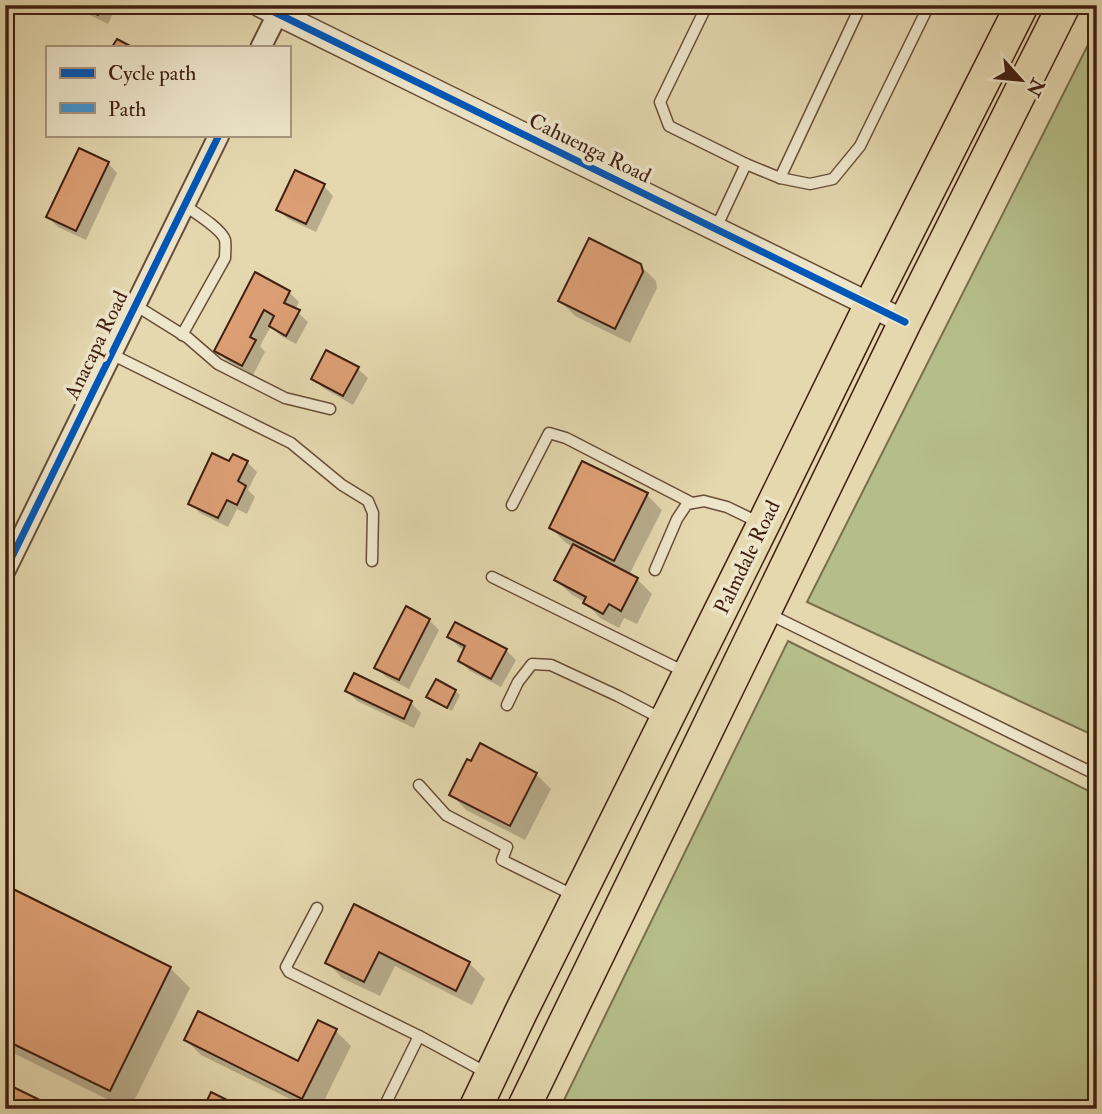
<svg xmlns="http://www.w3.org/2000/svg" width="1102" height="1114" font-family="'IM FELL Double Pica',serif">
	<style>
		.green { fill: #b5be8a; stroke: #7a6e4d; stroke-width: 2 }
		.shadow { fill: #0003 }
		.building { fill: #dd9f75; stroke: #401f10; stroke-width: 2 }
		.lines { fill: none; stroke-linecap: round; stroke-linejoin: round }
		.service-casing { stroke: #694d38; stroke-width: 13 }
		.minor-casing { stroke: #694d38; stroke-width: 23 }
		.tertiary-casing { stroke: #694d38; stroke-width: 26 }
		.trunk-casing { stroke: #401f10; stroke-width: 35 }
		.service { stroke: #eee6cb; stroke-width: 10 }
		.minor { stroke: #eee6cb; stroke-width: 19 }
		.tertiary { stroke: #eee6cb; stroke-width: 23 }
		.trunk { stroke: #e5d8af; stroke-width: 32 }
		.quiet { stroke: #3f94d3; stroke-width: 5; stroke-dasharray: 10 5; stroke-linecap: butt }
		.cycleway-casing { stroke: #eee6cb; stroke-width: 11 }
		.cycleway { stroke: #0057b8; stroke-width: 7 }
		.labels { text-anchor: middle; stroke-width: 7; stroke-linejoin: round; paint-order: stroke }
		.street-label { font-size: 21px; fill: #401f10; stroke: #eee6cb }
	</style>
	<rect width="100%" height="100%" fill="#e5d8af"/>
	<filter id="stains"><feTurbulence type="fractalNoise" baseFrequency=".00286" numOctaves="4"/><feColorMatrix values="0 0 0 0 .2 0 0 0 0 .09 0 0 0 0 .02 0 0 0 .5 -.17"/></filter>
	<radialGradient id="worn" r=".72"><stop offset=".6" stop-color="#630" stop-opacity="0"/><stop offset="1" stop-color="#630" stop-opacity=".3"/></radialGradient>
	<g class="green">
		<polygon points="1097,27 1097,737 807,602"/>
		<polygon points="788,641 1097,795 1097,1109 577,1109 563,1102"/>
	</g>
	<g class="shadow">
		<polygon points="69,5 117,5 108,24"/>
		<polygon points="108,163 117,173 86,240 58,227 48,217"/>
		<polygon points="324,186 333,196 316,232 288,219 278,209"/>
		<polygon points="640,265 656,281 657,288 630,343 575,316 560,301"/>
		<polygon points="256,275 289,292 299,302 295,310 308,322 296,344 281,336 271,326 260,346 265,352 253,375 226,360 216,351"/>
		<polygon points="358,369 368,378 353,405 323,388 313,378"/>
		<polygon points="247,462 257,472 248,490 255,497 247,514 237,509 228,527 200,513 190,503 230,464"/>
		<polygon points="647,495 662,510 629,575 637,579 652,594 637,624 624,618 619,628 600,618 585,602 572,595 556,580 573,547 566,543 551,528"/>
		<polygon points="406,608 429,620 439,630 409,689 386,677 376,667"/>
		<polygon points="449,637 506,650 516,660 501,687 470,671 460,661 465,650 459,647"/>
		<polygon points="355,676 411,703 421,713 414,728 357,701 347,691"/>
		<polygon points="455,691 460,695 452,711 433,701 428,697"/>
		<polygon points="472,764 536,774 551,789 525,840 466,810 451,794"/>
		<polygon points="5,887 170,968 190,988 130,1109 127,1109 5,1049"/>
		<polygon points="355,906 469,963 485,979 472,1005 395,966 380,996 342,978 327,962"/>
		<polygon points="336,1031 351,1046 320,1109 310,1109 201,1055 186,1040 298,1063"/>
	</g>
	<g class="building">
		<polygon points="77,5 103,5 98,15"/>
		<polygon points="117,39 132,47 112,47"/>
		<polygon points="79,148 109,162 76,231 46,217"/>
		<polygon points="295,170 325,184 306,224 276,210"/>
		<polygon points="589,238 641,264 643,272 615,329 558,301"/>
		<polygon points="255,272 290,291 284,303 300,310 286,336 269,326 274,316 264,310 250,337 256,340 242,366 214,351"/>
		<polygon points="326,350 359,367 343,396 311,379"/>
		<polygon points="212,453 229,461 233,454 248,461 238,481 246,486 237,505 227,500 218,518 188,504"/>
		<polygon points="582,461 648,493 614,561 549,528"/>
		<polygon points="573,544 638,578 621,611 609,604 603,614 583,603 586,597 554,580"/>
		<polygon points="406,606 430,619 399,680 374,668"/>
		<polygon points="455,622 507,649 491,679 458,661 465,646 447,637"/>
		<polygon points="354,673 412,701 404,719 345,691"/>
		<polygon points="436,679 456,690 447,708 426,697"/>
		<polygon points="480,743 537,773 510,826 449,795 467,759 471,761"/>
		<polygon points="5,885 171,967 110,1091 5,1040"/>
		<polygon points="354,904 470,962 456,991 379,952 364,982 325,963"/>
		<polygon points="198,1011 298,1061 318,1020 337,1029 302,1099 184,1040"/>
		<polygon points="5,1083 58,1109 5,1109"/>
		<polygon points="211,1092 245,1109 203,1109"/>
	</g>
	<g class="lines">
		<defs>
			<g id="service">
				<polyline points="707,5 660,102 669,126 746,164 716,228"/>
				<polyline points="746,164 780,178 810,184 833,179 860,146 929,5"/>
				<polyline points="780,178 861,5"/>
				<polyline points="135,305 188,338 218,364 285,398 330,409"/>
				<path d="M182,335L225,258C225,252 226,246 225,240C222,229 194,212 184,205"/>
				<polyline points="111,354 291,443 342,485 368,501 373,513 372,561"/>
				<polyline points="512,505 549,433 566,438 692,503"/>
				<polyline points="655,570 677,519 687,504 704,501 727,507 760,523"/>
				<polyline points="492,577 685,672"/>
				<polyline points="767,613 1097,775"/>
				<polyline points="507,705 518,682 532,664 551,665 618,696 662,719"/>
				<polyline points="419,785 446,815 507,847 502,860 575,896"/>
				<polyline points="317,908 286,967 289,972 419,1036 487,1073"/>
				<polyline points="383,1109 419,1036"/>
			</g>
			<g id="minor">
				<polyline points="261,47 282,5"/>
				<polyline points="5,571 219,135"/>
			</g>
			<polyline id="tertiary" points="260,5 905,322"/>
			<g id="trunk">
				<polyline points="475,1109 521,1012 763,525 870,306 1022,5"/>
				<polyline points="523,1109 905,322 1064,5"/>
			</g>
		</defs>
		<use href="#service" class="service-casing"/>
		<use href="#minor" class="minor-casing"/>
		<use href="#tertiary" class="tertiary-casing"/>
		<use href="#trunk" class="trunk-casing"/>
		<use href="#service" class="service"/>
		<use href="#minor" class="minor"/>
		<use href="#tertiary" class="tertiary"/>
		<use href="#trunk" class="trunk"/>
		<polyline class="quiet" points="524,1107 528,1109"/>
		<defs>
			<g id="cycleway">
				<polyline points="260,5 905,322"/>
				<polyline points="5,571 219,135"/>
			</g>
		</defs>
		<use href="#cycleway" class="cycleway-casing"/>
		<use href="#cycleway" class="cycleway"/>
	</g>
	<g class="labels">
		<g class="street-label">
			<text transform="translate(590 148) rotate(26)" y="7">Cahuenga Road</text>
			<text transform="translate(96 345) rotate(-64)" y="7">Anacapa Road</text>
			<text transform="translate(747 557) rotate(-64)" y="7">Palmdale Road</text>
		</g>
	</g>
	<rect width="1102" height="1114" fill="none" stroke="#e5d8af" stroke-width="28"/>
	<rect x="7" y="7" width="1088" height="1100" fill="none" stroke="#401f10" stroke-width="3.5"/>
	<rect x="14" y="14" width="1074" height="1086" fill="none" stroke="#401f10" stroke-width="2"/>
	<rect x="46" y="46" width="245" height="91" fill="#eee6cb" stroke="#a89680" stroke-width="2"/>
	<rect x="60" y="68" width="35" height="10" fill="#0057b8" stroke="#a89680" stroke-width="2"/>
	<text x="108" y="80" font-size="21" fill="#401f10">Cycle path</text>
	<rect x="60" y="103" width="35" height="10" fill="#3f94d3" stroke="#a89680" stroke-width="2"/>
	<text x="108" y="116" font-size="21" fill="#401f10">Path</text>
	<g transform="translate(1021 80) rotate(117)" stroke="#eee6cb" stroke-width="5" paint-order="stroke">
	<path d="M0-5L12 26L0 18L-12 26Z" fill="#401f10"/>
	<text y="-10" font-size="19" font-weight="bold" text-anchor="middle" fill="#401f10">N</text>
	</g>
	<rect width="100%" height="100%" filter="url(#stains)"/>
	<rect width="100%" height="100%" fill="url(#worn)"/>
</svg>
